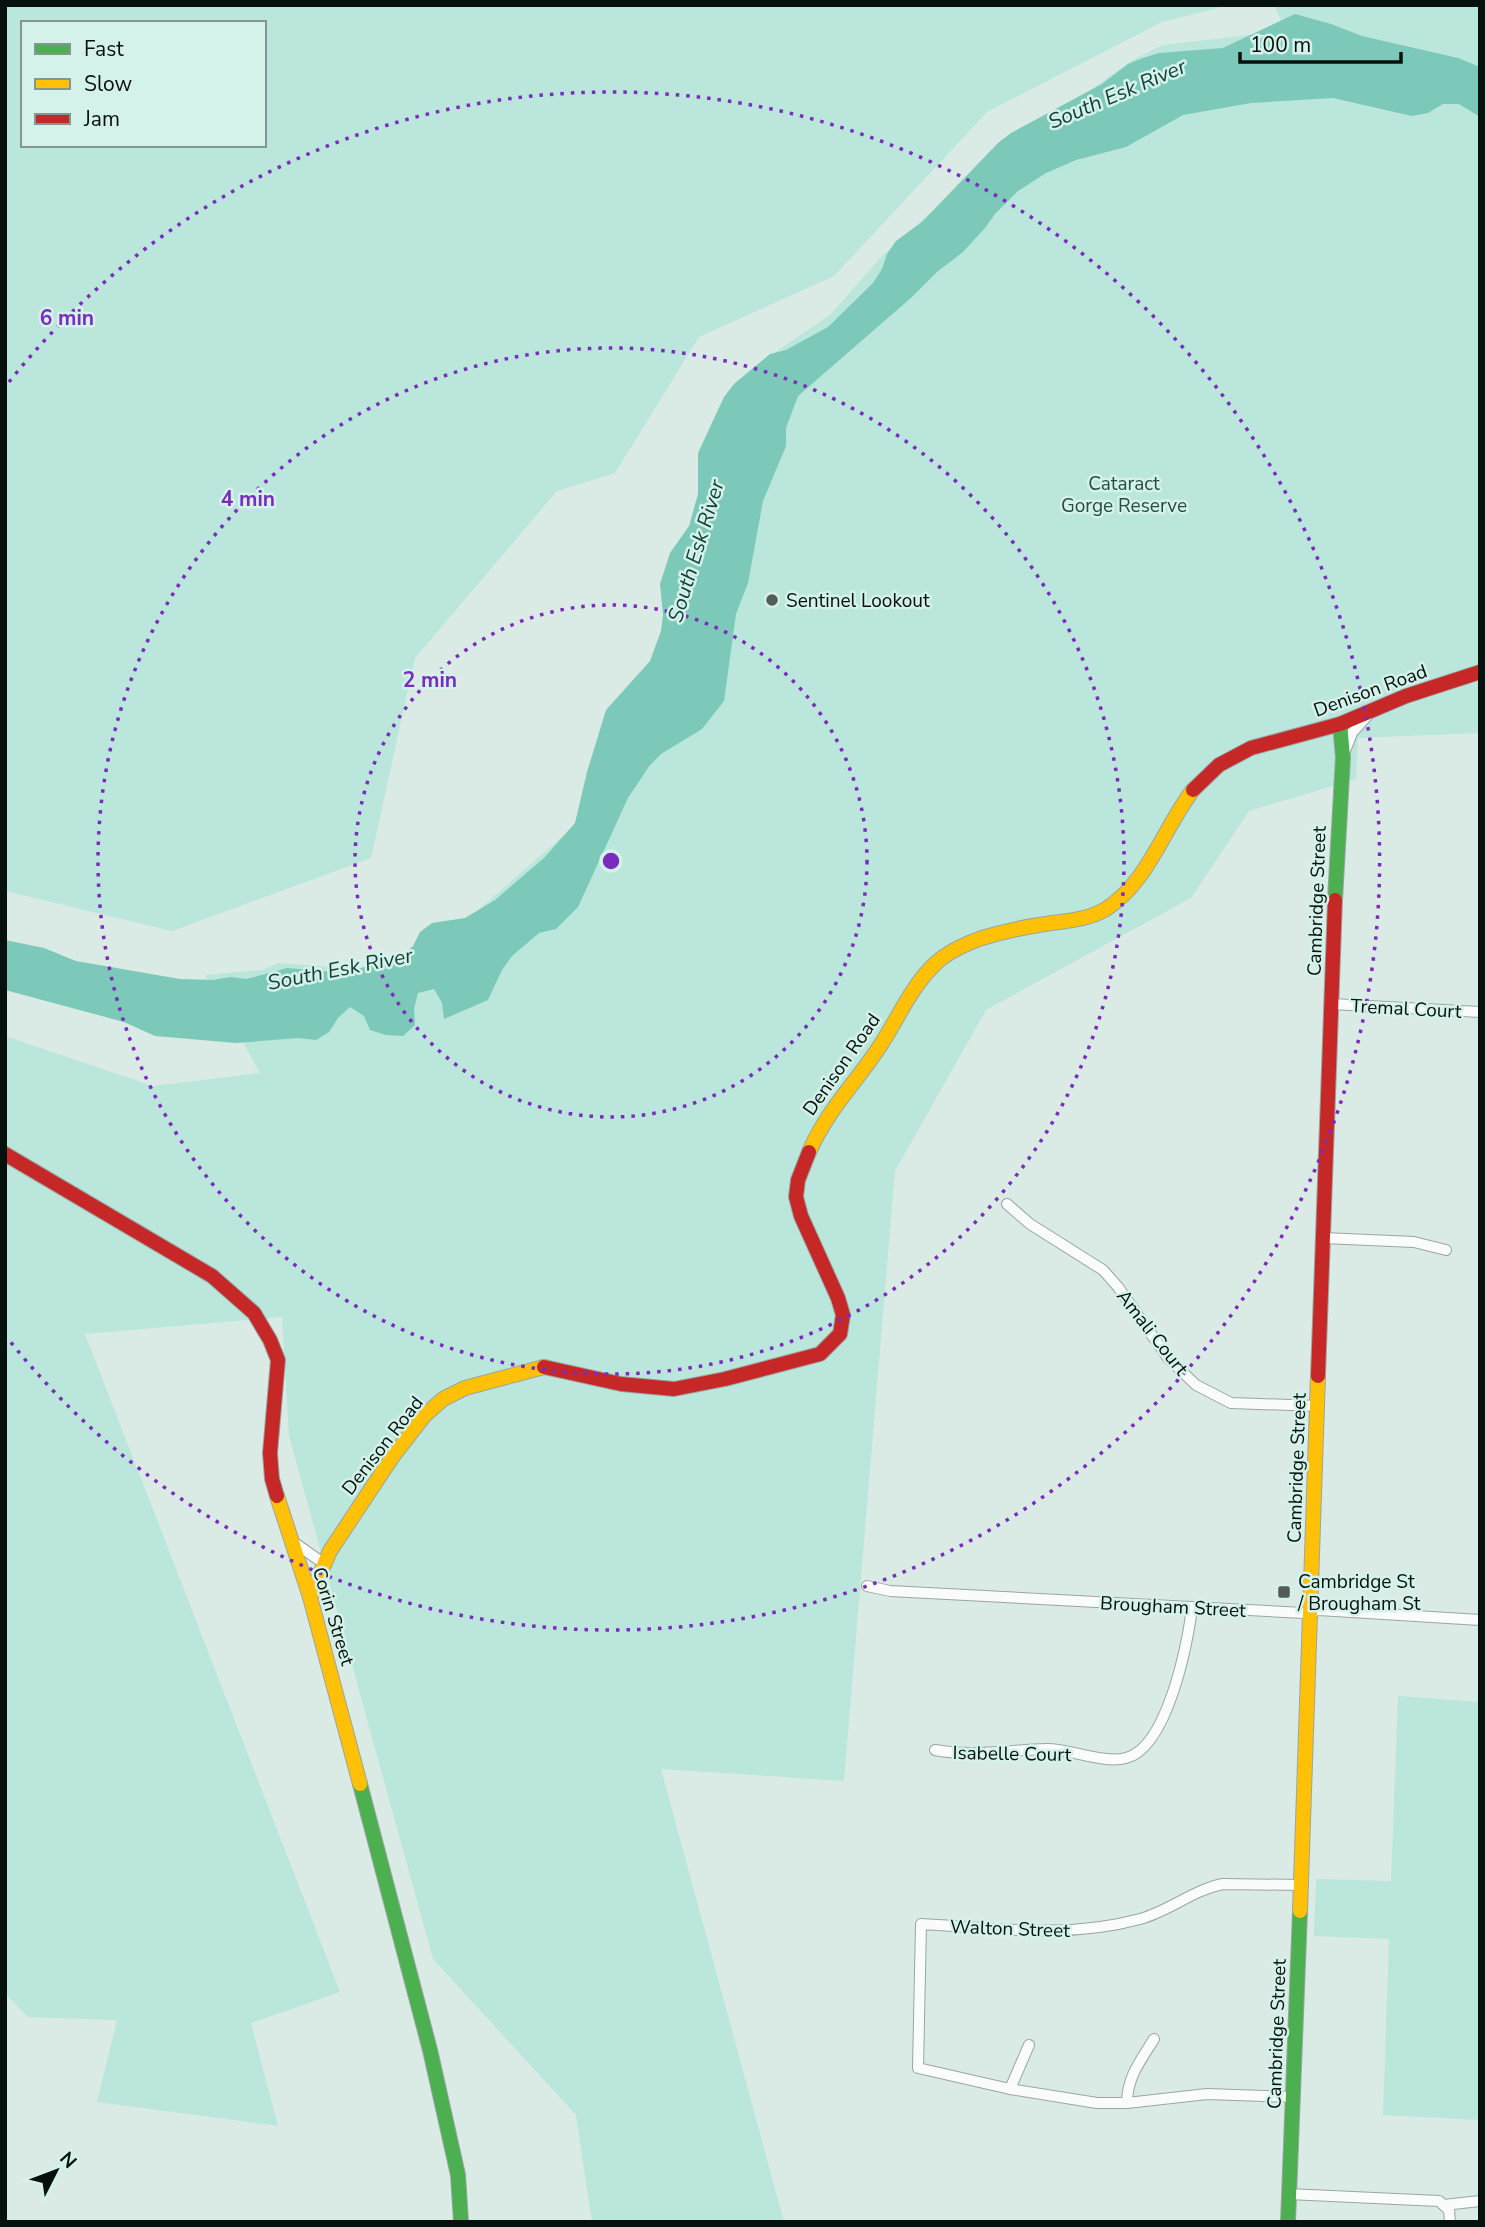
<svg xmlns="http://www.w3.org/2000/svg" width="1485" height="2227" viewBox="0 0 1485 2227" font-family="'Nunito Sans',sans-serif">
  <style>
    .green { fill: #bae6db; fill-rule: evenodd }
    .water { fill: #7cc9b9 }
    .lines { fill: none; stroke-linecap: round; stroke-linejoin: round }
    .street-casing { stroke: #99a6a2; stroke-width: 12 }
    .fast-casing { stroke: #99a6a2; stroke-width: 16 }
    .slow-casing { stroke: #99a6a2; stroke-width: 16 }
    .jam-casing { stroke: #99a6a2; stroke-width: 16 }
    .street { stroke: #f9fcfb; stroke-width: 10 }
    .fast { stroke: #4caf50; stroke-width: 14 }
    .slow { stroke: #ffc107; stroke-width: 14 }
    .jam { stroke: #c62828; stroke-width: 14 }
    .ring { fill: none; stroke: #7b2cbf; stroke-width: 3.5; stroke-dasharray: 3.5 7 }
    .poi-dot { fill: #505d59; stroke: #d4f1ea; stroke-width: 2.5 }
    .labels { text-anchor: middle; stroke-width: 5; stroke-linejoin: round; paint-order: stroke }
    .park-label { font-size: 19px; fill: #224e45; stroke: #d4f1ea }
    .poi-label { font-size: 19px; fill: #06100d; stroke: #d4f1ea; text-anchor: start }
    .street-label { font-size: 19px; fill: #06100d; stroke: #d4f1ea }
    .water-label { font-size: 21px; font-style: italic; fill: #113f37; stroke: #d4f1ea }
    .centre { fill: #7b2cbf; stroke: #d4f1ea; stroke-width: 3.5 }
    .ring-label { font-size: 21px; text-anchor: middle; font-weight: bold; fill: #7b2cbf; stroke: #d4f1ea; stroke-width: 5; stroke-linejoin: round; paint-order: stroke }
  </style>
  <rect width="100%" height="100%" fill="#daebe6"/>
  <!-- green -->
  <g class="green">
    <path d="M5 5H1230L1162 22 987 112 834 276 699 337 615 473 557 491 415 658 371 858 172 931 5 891ZM23 23H264V145H23Z"/>
    <polygon points="1274,5 1480,5 1480,733 1358,738 1356,779 1249,811 1191,898 986,1010 895,1171 844,1781 661,1769 784,2222 592,2222 576,2115 433,1959 289,1436 282,1317 85,1334 340,1992 251,2023 278,2126 97,2102 117,2020 28,2017 5,1993 5,1036 153,1086 260,1073 205,975 263,970 278,963 358,969 413,951 468,919 649,761 768,357 830,315 882,256 939,205 1045,117 1089,91 1134,59 1163,45 1250,35 1284,27"/>
    <polygon points="1398,1696 1480,1702 1480,2120 1383,2115 1389,1939 1314,1936 1316,1879 1391,1881"/>
  </g>
  <!-- water -->
  <polygon class="water" points="1295,14 1331,24 1362,36 1458,58 1480,67 1480,117 1459,104 1443,104 1428,113 1412,116 1333,98 1251,103 1183,115 1126,147 1076,160 1046,173 1018,191 995,214 985,228 963,252 937,272 912,297 798,396 786,428 786,446 763,501 748,583 736,614 724,701 702,729 661,754 650,765 628,798 578,907 556,929 539,933 512,956 502,970 488,1000 444,1019 442,1003 434,989 418,993 414,1009 415,1025 403,1036 386,1035 370,1030 364,1016 350,1007 338,1018 329,1032 316,1040 298,1038 236,1043 155,1036 124,1022 5,990 5,940 44,948 76,961 180,979 213,980 230,977 247,979 287,968 336,972 353,970 401,957 413,946 420,932 432,923 465,918 495,900 544,858 575,823 587,772 606,710 650,661 661,631 663,615 660,584 670,553 689,526 698,494 698,453 724,397 734,384 770,354 786,350 828,327 873,283 882,269 887,254 896,241 922,222 998,143 1011,133 1102,84 1128,64 1143,58 1159,53 1223,48"/>
  <g class="lines">
    <!-- street casing -->
    <g class="street-casing">
      <g id="street">
        <polyline points="1345,751 1352,733 1368,715"/>
        <polyline points="1332,1004 1480,1012"/>
        <polyline points="1007,1204 1030,1224 1103,1270 1118,1287 1168,1358 1196,1385 1231,1403 1318,1406"/>
        <polyline points="1323,1238 1414,1242 1446,1250"/>
        <polyline points="292,1541 323,1563"/>
        <polyline points="867,1586 890,1591 1304,1613 1319,1610 1480,1620"/>
        <path d="M935 1750C973 1757 1009 1750 1047 1749 1071 1749 1104 1764 1126 1758 1167 1748 1188 1644 1192 1607"/>
        <polyline points="1010,2089 1029,2045"/>
        <path d="M1293 2097 1207 2094 1127 2103H1097L1010 2089 918 2068 921 1924C995 1928 1067 1939 1140 1919 1169 1911 1193 1890 1223 1884L1300 1885"/>
        <path d="M1127 2103C1127 2077 1141 2060 1154 2039"/>
        <polyline points="1288,2194 1439,2201 1449,2210 1450,2222"/>
        <polyline points="1444,2205 1480,2201"/>
      </g>
    </g>
    <!-- fast casing -->
    <g class="fast-casing">
      <g id="fast">
        <polyline points="1335,900 1343,757 1340,724"/>
        <polyline points="360,1784 430,2050 458,2175 461,2222"/>
        <polyline points="1288,2222 1300,1911"/>
      </g>
    </g>
    <!-- slow casing -->
    <g class="slow-casing">
      <g id="slow">
        <path d="M809 1152C828 1109 855 1084 880 1046 898 1019 911 986 936 963 949 951 965 944 982 938 1001 932 1020 928 1039 925 1061 921 1086 921 1106 909 1149 881 1163 829 1193 790"/>
        <polyline points="277,1496 310,1597 360,1784"/>
        <polyline points="310,1597 330,1551 393,1456 424,1416 443,1399 465,1388 544,1367"/>
        <polyline points="1300,1911 1318,1376"/>
      </g>
    </g>
    <!-- jam casing -->
    <g class="jam-casing">
      <g id="jam">
        <polyline points="1193,790 1219,765 1251,748 1340,724 1406,696 1480,672"/>
        <polyline points="5,1154 212,1276 254,1313 270,1340 278,1360 270,1453 272,1479 277,1496"/>
        <polyline points="544,1367 621,1384 674,1389 725,1379 820,1354 840,1334 843,1315 838,1298 801,1216 796,1197 798,1180 809,1152"/>
        <polyline points="1318,1376 1335,900"/>
      </g>
    </g>
    <!-- street -->
    <use href="#street" class="street"/>
    <!-- fast -->
    <use href="#fast" class="fast"/>
    <!-- slow -->
    <use href="#slow" class="slow"/>
    <!-- jam -->
    <use href="#jam" class="jam"/>
  </g>
  <!-- distance rings -->
  <g class="ring">
    <circle cx="611" cy="861" r="256"/>
    <circle cx="611" cy="861" r="513"/>
    <path d="M9 382A769 769 0 1 1 9 1340"/>
  </g>
  <!-- markers -->
  <g class="poi-dot">
    <circle cx="772" cy="600" r="7"/>
    <rect x="1277" y="1585" width="14" height="14" rx="3.5"/>
  </g>
  <g class="labels">
    <!-- park labels -->
    <g class="park-label">
      <text x="1124" y="490">Cataract<tspan x="1124" dy="22">Gorge Reserve</tspan></text>
    </g>
    <!-- poi labels -->
    <g class="poi-label">
      <text x="786" y="607">Sentinel Lookout</text>
      <text x="1298" y="1588">Cambridge St<tspan x="1298" dy="22">/ Brougham St</tspan></text>
    </g>
    <!-- street labels -->
    <g class="street-label">
      <text transform="translate(1370 690) rotate(-20)" y="7">Denison Road</text>
      <text transform="translate(1316 901) rotate(-88)" y="7">Cambridge Street</text>
      <text transform="translate(1406 1008) rotate(3)" y="7">Tremal Court</text>
      <text transform="translate(841 1064) rotate(-55)" y="7">Denison Road</text>
      <text transform="translate(1153 1332) rotate(52)" y="7">Amali Court</text>
      <text transform="translate(382 1445) rotate(-52)" y="7">Denison Road</text>
      <text transform="translate(1296 1468) rotate(-88)" y="7">Cambridge Street</text>
      <text transform="translate(1173 1606) rotate(3)" y="7">Brougham Street</text>
      <text transform="translate(334 1616) rotate(73)" y="7">Corin Street</text>
      <text transform="translate(1012 1753) rotate(1)" y="7">Isabelle Court</text>
      <text transform="translate(1010 1928) rotate(2)" y="7">Walton Street</text>
      <text transform="translate(1276 2034) rotate(-88)" y="7">Cambridge Street</text>
    </g>
    <!-- water labels -->
    <g class="water-label">
      <text transform="translate(1117 94) rotate(-23)" y="7">South Esk River</text>
      <text transform="translate(696 551) rotate(-73)" y="7">South Esk River</text>
      <text transform="translate(340 969) rotate(-11)" y="7">South Esk River</text>
    </g>
  </g>
  <circle cx="611" cy="861" r="10" class="centre"/>
  <g class="ring-label">
    <text x="67" y="325">6 min</text>
    <text x="248" y="506">4 min</text>
    <text x="430" y="687">2 min</text>
  </g>
  <!-- border -->
  <rect width="1485" height="2227" fill="none" stroke="#06100d" stroke-width="14"/>
  <!-- legend -->
  <rect x="21" y="21" width="245" height="126" fill="#d4f1ea" stroke="#829792" stroke-width="2"/>
  <rect x="35" y="44" width="35" height="10" fill="#4caf50" stroke="#829792" stroke-width="2"/>
  <text x="84" y="56" font-size="21" fill="#06100d">Fast</text>
  <rect x="35" y="79" width="35" height="10" fill="#ffc107" stroke="#829792" stroke-width="2"/>
  <text x="84" y="91" font-size="21" fill="#06100d">Slow</text>
  <rect x="35" y="114" width="35" height="10" fill="#c62828" stroke="#829792" stroke-width="2"/>
  <text x="84" y="126" font-size="21" fill="#06100d">Jam</text>
  <!-- north arrow -->
  <g transform="translate(56 2171) rotate(48)" stroke="#d4f1ea" stroke-width="5" paint-order="stroke">
  <path d="M0-5L12 26L0 18L-12 26Z" fill="#06100d"/>
  <text y="-10" font-size="19" font-weight="bold" text-anchor="middle" fill="#06100d">N</text>
  </g>
  <!-- scale -->
  <path d="M1240 52v10h161v-10" fill="none" stroke="#06100d" stroke-width="3.5"/>
  <text x="1250" y="52" font-size="21" fill="#06100d" stroke="#d4f1ea" stroke-width="5" paint-order="stroke">100 m</text>
</svg>
